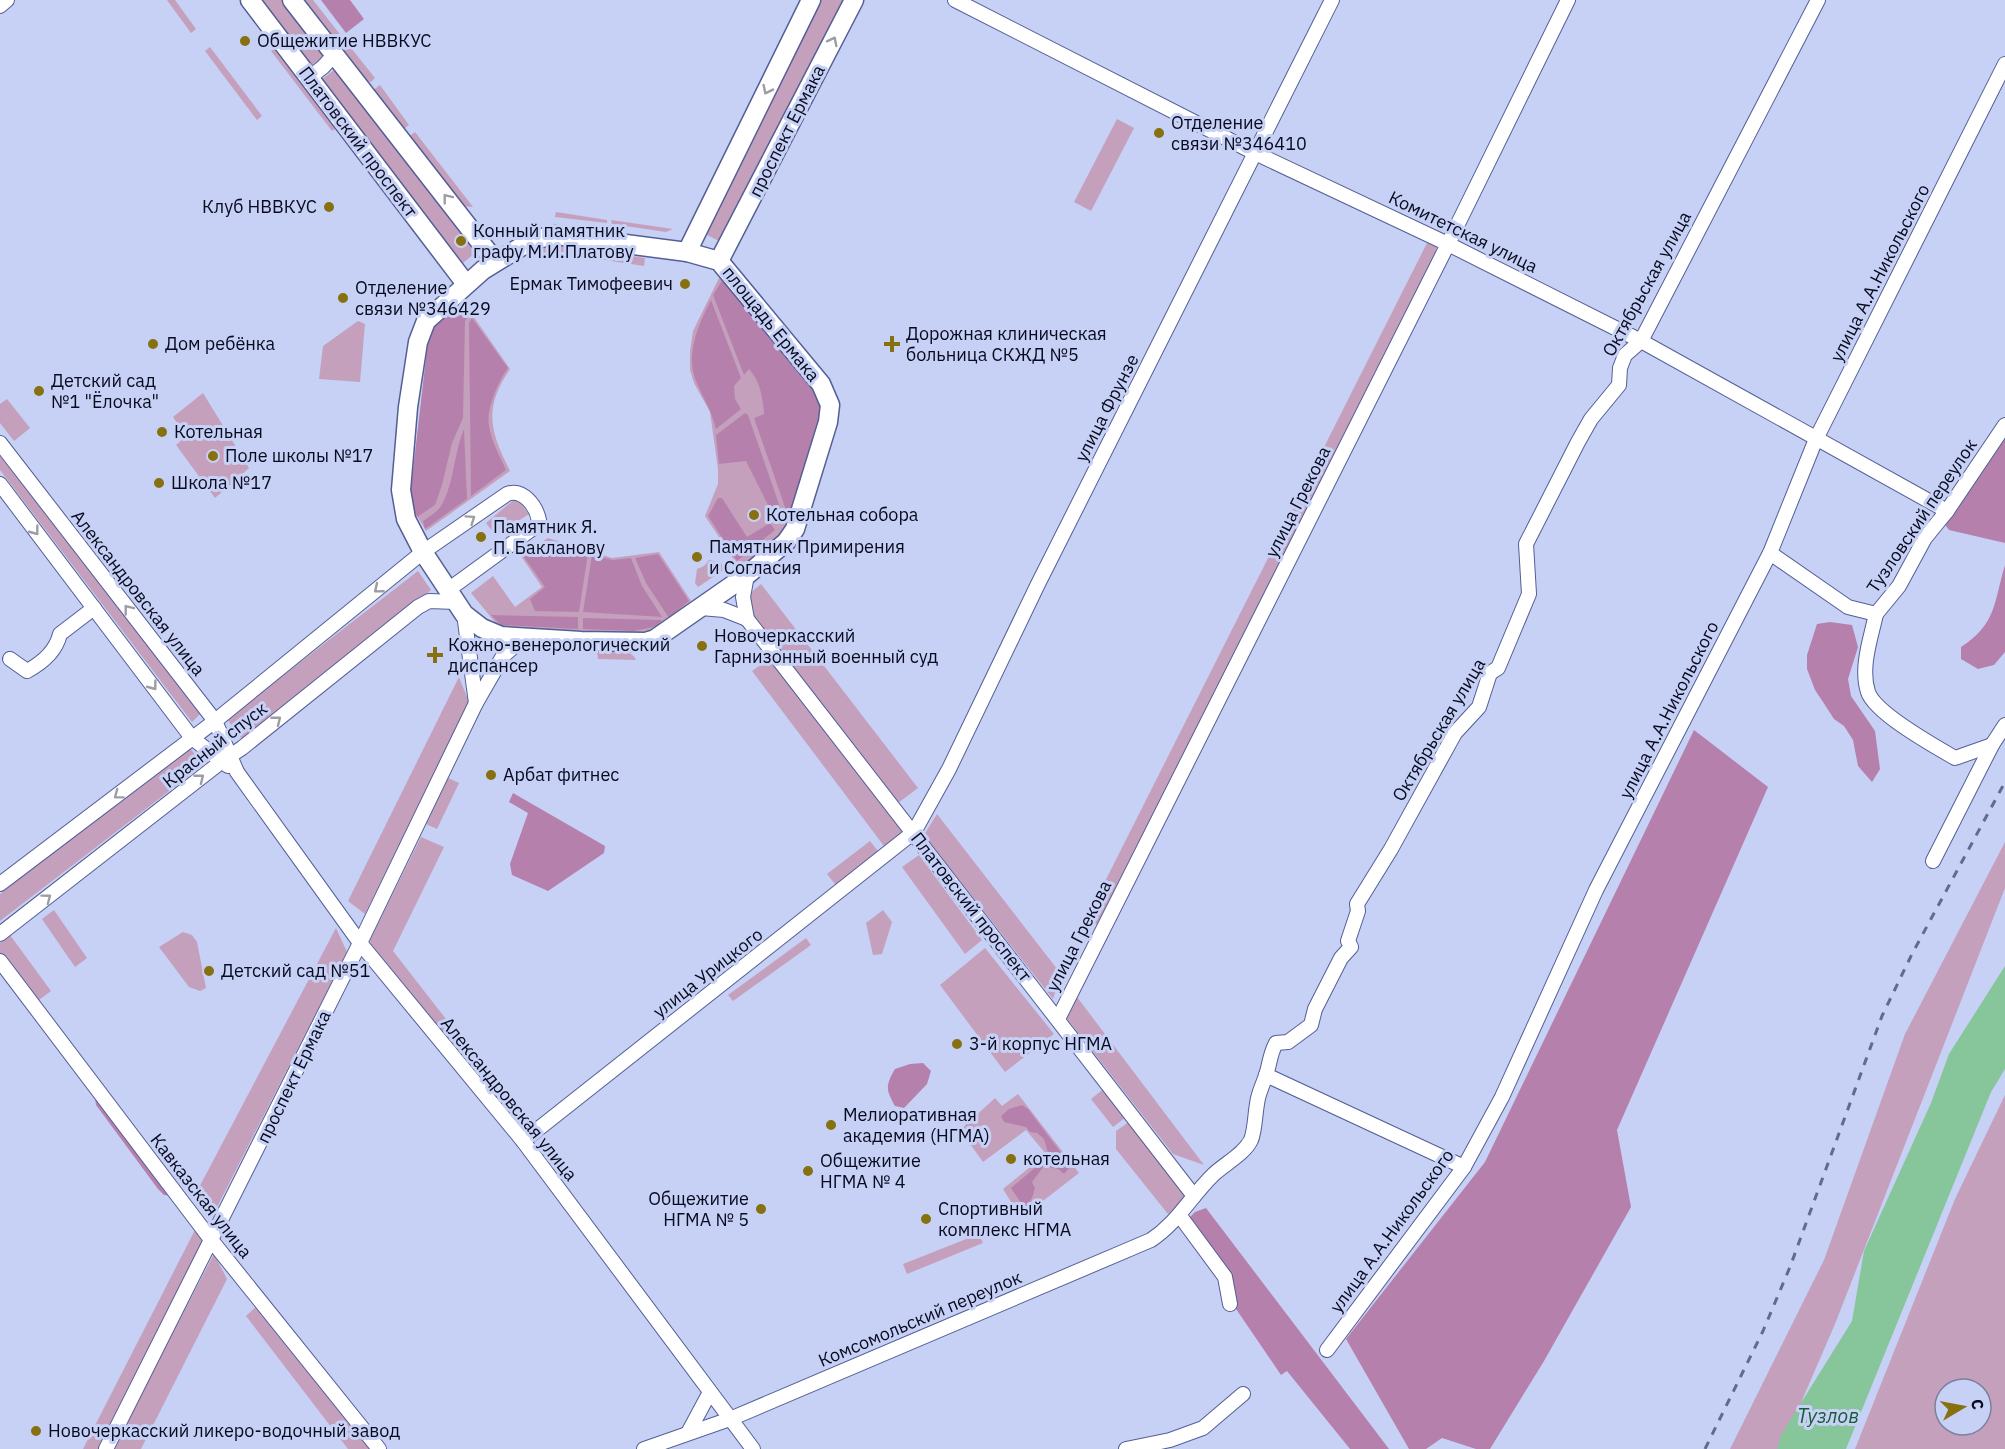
<svg xmlns="http://www.w3.org/2000/svg" width="2005" height="1449" viewBox="0 0 2005 1449" font-family="'IBM Plex Sans',sans-serif">
  <style>
    .green { fill: #c5a0bd; fill-rule: evenodd }
    .forest { fill: #b680ac }
    .water { fill: #87c59a }
    .lines { fill: none; stroke-linecap: round; stroke-linejoin: round }
    .minor-casing { stroke: #535f95; stroke-width: 16 }
    .major-casing { stroke: #535f95; stroke-width: 21 }
    .minor { stroke: #fff; stroke-width: 14 }
    .major { stroke: #fff; stroke-width: 18 }
    .rail { stroke: #646a87; stroke-width: 3; stroke-dasharray: 8 8; stroke-linecap: butt }
    .oneway { stroke: #9c9da5 }
    .poi-dot { fill: #877010; stroke: #c7d0f5; stroke-width: 2 }
    .labels { text-anchor: middle; stroke-width: 6; stroke-linejoin: round; paint-order: stroke }
    .poi-label { font-size: 18px; fill: #070b1f; stroke: #c7d0f5; text-anchor: start }
    .street-label { font-size: 18px; fill: #070b1f; stroke: #c7d0f5 }
    .water-label { font-size: 20px; font-style: italic; fill: #165c34; stroke: #c7d0f5 }
  </style>
  <rect width="100%" height="100%" fill="#c7d0f5"/>
  <!-- green -->
  <g class="green">
    <polygon points="167,0 175,0 196,29 191,33"/>
    <polygon points="261,0 285,0 327,54 311,66"/>
    <polygon points="303,0 313,0 342,37 335,42"/>
    <polygon points="816,0 843,0 721,242 703,233"/>
    <polygon points="347,43 375,78 371,82 366,81 340,48"/>
    <polygon points="281,44 343,123 332,131 271,51"/>
    <polygon points="210,47 262,116 257,120 205,51"/>
    <polygon points="338,67 480,249 463,263 321,80"/>
    <polygon points="380,85 409,125 401,131 372,91"/>
    <polygon points="1117,119 1134,128 1091,211 1074,202"/>
    <polygon points="415,132 473,207 460,206 409,139 411,135"/>
    <polygon points="556,212 607,220 607,223 555,217"/>
    <polygon points="611,220 673,229 666,232 612,224"/>
    <polygon points="1428,241 1436,246 1437,255 1100,926 1086,919"/>
    <path d="M549 244 593 250 592 256C571 253 550 247 532 259L531 255 534 249Z"/>
    <polygon points="599,251 645,258 644,266 598,259"/>
    <polygon points="721,274 787,350 791,517 782,533 740,569 705,516 718,484 718,469 710,412 694,383 690,370 690,351 693,331"/>
    <path d="M462 300 510 369C483 409 490 431 510 471L426 531 413 509 410 497 429 333Z"/>
    <polygon points="358,321 365,324 360,382 319,379 323,346"/>
    <polygon points="203,393 249,468 215,498 176,445 186,436 173,417"/>
    <polygon points="7,399 30,428 14,441 0,423 0,404"/>
    <polygon points="0,455 200,714 192,722 0,470"/>
    <polygon points="516,498 529,514 496,536 486,523"/>
    <polygon points="548,538 612,558 659,552 691,601 659,628 635,633 499,627 471,593 493,576 515,607 542,587 521,556"/>
    <polygon points="709,560 721,563 725,569 698,587 695,583 697,569 704,566"/>
    <polygon points="418,571 431,590 242,739 227,719"/>
    <polygon points="761,584 918,788 898,803 752,614 749,594"/>
    <path d="M597 652C610 652 631 647 636 660L598 659Z"/>
    <polygon points="771,658 908,832 887,850 752,671"/>
    <polygon points="459,677 469,702 365,914 348,901"/>
    <polygon points="190,748 203,765 0,921 0,894"/>
    <polygon points="448,778 459,783 437,829 426,824"/>
    <polygon points="937,814 1061,974 1053,999 924,835"/>
    <polygon points="421,837 444,847 393,951 498,1086 489,1093 387,964 371,947 370,940"/>
    <polygon points="870,841 881,855 839,889 827,874"/>
    <polygon points="2005,842 2005,888 1835,1324 1781,1449 1730,1449 1824,1260 1905,1034"/>
    <polygon points="919,855 982,940 965,954 902,867"/>
    <polygon points="54,910 87,958 75,967 42,919"/>
    <polygon points="883,910 892,922 882,954 873,955 866,923"/>
    <path d="M336 928 347 952 215 1211 211 1214C201 1211 197 1207 194 1197Z"/>
    <polygon points="183,932 192,935 197,942 206,988 200,991 189,987 159,947"/>
    <polygon points="10,935 51,991 35,1003 0,955 0,943"/>
    <polygon points="806,938 811,945 733,1001 728,995"/>
    <polygon points="985,948 1054,1034 1005,1072 940,985"/>
    <polygon points="1077,997 1204,1165 1173,1154 1065,1016"/>
    <polygon points="1107,1086 1130,1114 1113,1127 1091,1099"/>
    <polygon points="1018,1094 1079,1173 1021,1218 1003,1189 1046,1154 1026,1130 983,1162 960,1130 995,1098 1002,1106"/>
    <path d="M2005 1095V1449H1855L1955 1199ZM1945 1389H1981V1425H1945Z"/>
    <polygon points="1133,1119 1191,1194 1168,1214 1116,1149 1116,1131"/>
    <polygon points="197,1226 204,1238 98,1449 83,1449"/>
    <polygon points="979,1234 983,1243 907,1274 903,1264"/>
    <polygon points="214,1254 227,1279 141,1449 115,1449 156,1365"/>
    <polygon points="259,1304 374,1449 348,1449 246,1316"/>
  </g>
  <!-- forest -->
  <g class="forest">
    <polygon points="321,0 350,0 364,19 346,33"/>
    <path d="M723 279 809 380 821 401V413L791 512 786 510 754 418 764 414C763 398 760 381 749 369L744 375 713 295Z"/>
    <path d="M711 300 741 378 734 386 735 399 741 409 716 429C711 409 703 398 696 381 685 353 699 324 711 300Z"/>
    <polygon points="460,301 470,314 465,321 463,418 452,443 442,485 435,505 417,517 413,509 410,497 429,333 430,326"/>
    <path d="M472 318 508 368C498 382 486 409 489 426 491 441 500 456 506 470L471 496 469 323Z"/>
    <polygon points="745,413 748,415 781,510 774,517 746,461 719,464 716,435"/>
    <path d="M464 429 467 499 425 529 423 521C429 517 437 512 441 506 454 485 454 452 464 429Z"/>
    <polygon points="2005,437 2005,543 1949,530 1943,522"/>
    <polygon points="718,498 722,498 747,537 770,523 775,530 737,561 708,516"/>
    <polygon points="549,541 588,553 579,612 535,611 530,599 545,587 524,557"/>
    <polygon points="658,554 689,601 669,618 646,583 635,558"/>
    <polygon points="592,555 613,560 631,558 642,586 662,617 583,612"/>
    <path d="M2005 565V652L1994 665 1978 669 1961 659V647C1997 624 1994 601 2005 565Z"/>
    <polygon points="491,615 578,617 578,629 501,625"/>
    <polygon points="583,618 662,620 658,626 634,631 583,629"/>
    <polygon points="1830,622 1852,625 1858,647 1848,679 1851,696 1875,731 1880,769 1872,782 1858,766 1853,740 1844,726 1834,719 1823,702 1815,690 1807,669 1807,655 1817,624"/>
    <polygon points="1694,730 1768,787 1617,1130 1631,1207 1544,1361 1490,1449 1476,1449 1442,1438 1426,1449 1409,1449 1346,1339 1485,1162"/>
    <polygon points="513,793 605,846 604,853 548,891 512,875 510,864 528,813 509,802"/>
    <path d="M923 1063 931 1071 927 1084 904 1108 895 1106C886 1090 885 1086 895 1069L910 1064Z"/>
    <polygon points="100,1097 174,1196 164,1195 158,1189 96,1105 95,1098"/>
    <polygon points="1022,1105 1028,1109 1071,1166 1064,1174 1058,1169 1044,1166 1032,1182 1035,1188 1032,1198 1025,1209 1011,1188 1049,1156 1044,1139 1037,1133 1030,1132 1026,1127 1004,1122 1001,1116 1009,1109"/>
    <polygon points="1206,1208 1389,1449 1350,1449 1287,1371 1281,1375 1234,1306 1187,1220 1195,1212"/>
  </g>
  <!-- water -->
  <polygon class="water" points="2005,966 2005,1069 1991,1092 1846,1449 1777,1449 1781,1435 1852,1321 1864,1251 1931,1103 1949,1054"/>
  <g class="lines">
    <!-- minor casing -->
    <g class="minor-casing">
      <g id="minor">
        <polyline points="955,0 1255,153 1448,244 1641,341 1947,511"/>
        <polyline points="0,6 7,0"/>
        <polyline points="309,78 323,67 334,55"/>
        <polyline points="0,443 215,721 237,772 360,943 523,1141 753,1449"/>
        <polyline points="0,484 192,738 228,766"/>
        <polyline points="1770,553 1848,607 1876,614 1899,586 1925,538 1947,511 2005,425"/>
        <polyline points="747,575 743,597 747,619 1194,1196"/>
        <polyline points="701,608 724,610 747,619"/>
        <polyline points="464,614 476,703"/>
        <path d="M1876 614C1871 638 1860 667 1868 692 1875 713 1934 746 1955 758L1992 745"/>
        <path d="M10 659 27 671C42 663 56 651 60 634L94 608"/>
        <polyline points="1933,861 1992,745 2005,725"/>
        <path d="M0 884 215 721 423 552 507 494C523 488 536 506 539 520L536 526 448 590"/>
        <polyline points="0,934 221,762 242,748 418,607 429,601 456,602"/>
        <polyline points="0,961 212,1241 379,1449"/>
        <polyline points="1058,1019 1448,244 1568,0"/>
        <polyline points="1266,1075 1464,1167"/>
        <polyline points="523,1141 914,832 949,769 1038,584 1332,0"/>
        <polyline points="1180,1216 1225,1277 1230,1304"/>
        <polyline points="1327,1350 1464,1167 1502,1097 1596,890 1770,553 1816,439 2005,64"/>
        <polyline points="688,1433 710,1392"/>
        <polyline points="106,1449 360,943 476,703 503,656 518,643 530,638"/>
        <path d="M644 1449 730 1419 1151 1240C1178 1222 1191 1196 1214 1174 1226 1163 1244 1154 1251 1140 1255 1130 1255 1115 1257 1104 1258 1094 1262 1087 1265 1078 1270 1065 1269 1056 1276 1043L1288 1042 1311 1025 1315 1009 1341 958 1351 947 1348 941 1358 911 1357 904 1391 849 1455 733 1479 707 1490 673 1498 668 1529 594 1526 544 1578 442 1591 419 1619 385 1620 368 1625 355 1641 341 1818 0"/>
        <polyline points="1126,1449 1170,1440 1203,1428 1243,1394"/>
      </g>
    </g>
    <!-- major casing -->
    <g class="major-casing">
      <g id="major">
        <polyline points="250,0 466,284"/>
        <polyline points="292,0 495,261"/>
        <polygon points="556,235 687,252 719,261 821,384 830,405 828,422 795,529 786,542 747,575 655,639 645,642 581,641 501,636 482,628 464,614 423,552 406,519 401,490 408,407 418,342 426,321 483,270 532,240"/>
        <polyline points="687,252 811,0"/>
        <polyline points="719,261 854,0"/>
      </g>
    </g>
    <!-- minor -->
    <use href="#minor" class="minor"/>
    <!-- major -->
    <use href="#major" class="major"/>
    <!-- rail -->
    <polyline class="rail" points="1705,1449 1763,1331 1790,1267 1882,1016 1912,954 2005,782"/>
  </g>
  <!-- one-way arrows -->
  <defs><path id="oneway-chevron" d="M-2-3.5L2.5 0L-2 3.5" fill="none" stroke-width="1.6" stroke-linecap="round" stroke-linejoin="round" transform="scale(1.5)"/></defs>
  <g class="oneway">
    <use href="#oneway-chevron" transform="translate(833 41) rotate(-63)"/>
    <use href="#oneway-chevron" transform="translate(767 90) rotate(116)"/>
    <use href="#oneway-chevron" transform="translate(447 198) rotate(-128)"/>
    <use href="#oneway-chevron" transform="translate(471 519) rotate(-35)"/>
    <use href="#oneway-chevron" transform="translate(35 531) rotate(53)"/>
    <use href="#oneway-chevron" transform="translate(378 589) rotate(141)"/>
    <use href="#oneway-chevron" transform="translate(128 609) rotate(-128)"/>
    <use href="#oneway-chevron" transform="translate(153 686) rotate(53)"/>
    <use href="#oneway-chevron" transform="translate(277 720) rotate(-39)"/>
    <use href="#oneway-chevron" transform="translate(200 778) rotate(-38)"/>
    <use href="#oneway-chevron" transform="translate(118 795) rotate(143)"/>
    <use href="#oneway-chevron" transform="translate(47 898) rotate(-37)"/>
  </g>
  <!-- markers -->
  <g class="poi-dot">
    <circle cx="245" cy="41" r="6"/>
    <circle cx="1159" cy="133" r="6"/>
    <circle cx="329" cy="207" r="6"/>
    <circle cx="461" cy="241" r="6"/>
    <circle cx="685" cy="284" r="6"/>
    <circle cx="343" cy="298" r="6"/>
    <circle cx="153" cy="344" r="6"/>
    <path d="M889 335h6v6h6v6h-6v6h-6v-6h-6v-6h6z"/>
    <circle cx="39" cy="391" r="6"/>
    <circle cx="162" cy="432" r="6"/>
    <circle cx="213" cy="456" r="6"/>
    <circle cx="159" cy="483" r="6"/>
    <circle cx="754" cy="515" r="6"/>
    <circle cx="481" cy="537" r="6"/>
    <circle cx="697" cy="557" r="6"/>
    <circle cx="702" cy="646" r="6"/>
    <path d="M432 646h6v6h6v6h-6v6h-6v-6h-6v-6h6z"/>
    <circle cx="491" cy="775" r="6"/>
    <circle cx="209" cy="971" r="6"/>
    <circle cx="957" cy="1044" r="6"/>
    <circle cx="831" cy="1125" r="6"/>
    <circle cx="1011" cy="1159" r="6"/>
    <circle cx="808" cy="1171" r="6"/>
    <circle cx="761" cy="1209" r="6"/>
    <circle cx="926" cy="1219" r="6"/>
    <circle cx="36" cy="1431" r="6"/>
  </g>
  <g class="labels">
    <!-- poi labels -->
    <g class="poi-label">
      <text x="257" y="47">Общежитие НВВКУС</text>
      <text x="1171" y="129">Отделение<tspan x="1171" dy="21">связи №346410</tspan></text>
      <text x="317" y="213" text-anchor="end">Клуб НВВКУС</text>
      <text x="473" y="237">Конный памятник<tspan x="473" dy="21">графу М.И.Платову</tspan></text>
      <text x="673" y="290" text-anchor="end">Ермак Тимофеевич</text>
      <text x="355" y="294">Отделение<tspan x="355" dy="21">связи №346429</tspan></text>
      <text x="906" y="340">Дорожная клиническая<tspan x="906" dy="21">больница СКЖД №5</tspan></text>
      <text x="165" y="350">Дом ребёнка</text>
      <text x="51" y="387">Детский сад<tspan x="51" dy="21">№1 "Ёлочка"</tspan></text>
      <text x="174" y="438">Котельная</text>
      <text x="225" y="462">Поле школы №17</text>
      <text x="171" y="489">Школа №17</text>
      <text x="766" y="521">Котельная собора</text>
      <text x="493" y="533">Памятник Я.<tspan x="493" dy="21">П. Бакланову</tspan></text>
      <text x="709" y="553">Памятник Примирения<tspan x="709" dy="21">и Cогласия</tspan></text>
      <text x="714" y="642">Новочеркасский<tspan x="714" dy="21">Гарнизонный военный суд</tspan></text>
      <text x="448" y="651">Кожно-венерологический<tspan x="448" dy="21">диспансер</tspan></text>
      <text x="503" y="781">Арбат фитнес</text>
      <text x="221" y="977">Детский сад №51</text>
      <text x="969" y="1050">3-й корпус НГМА</text>
      <text x="843" y="1121">Мелиоративная<tspan x="843" dy="21">академия (НГМА)</tspan></text>
      <text x="1023" y="1165">котельная</text>
      <text x="820" y="1167">Общежитие<tspan x="820" dy="21">НГМА № 4</tspan></text>
      <text x="749" y="1205" text-anchor="end">Общежитие<tspan x="749" dy="21">НГМА № 5</tspan></text>
      <text x="938" y="1215">Спортивный<tspan x="938" dy="21">комплекс НГМА</tspan></text>
      <text x="48" y="1437">Новочеркасский ликеро-водочный завод</text>
    </g>
    <!-- street labels -->
    <g class="street-label">
      <text transform="translate(787 131) rotate(-63)" y="6">проспект Ермака</text>
      <text transform="translate(358 142) rotate(53)" y="6">Платовский проспект</text>
      <text transform="translate(1463 232) rotate(26)" y="6">Комитетская улица</text>
      <text transform="translate(1880 273) rotate(-63)" y="6">улица А.А.Никольского</text>
      <text transform="translate(1647 284) rotate(-61)" y="6">Октябрьская улица</text>
      <text transform="translate(771 324) rotate(51)" y="6">площадь Ермака</text>
      <text transform="translate(1107 408) rotate(-63)" y="6">улица Фрунзе</text>
      <text transform="translate(1298 502) rotate(-63)" y="6">улица Грекова</text>
      <text transform="translate(1922 516) rotate(-56)" y="6">Тузловский переулок</text>
      <text transform="translate(138 593) rotate(52)" y="6">Александровская улица</text>
      <text transform="translate(1669 710) rotate(-63)" y="6">улица А.А.Никольского</text>
      <text transform="translate(1439 730) rotate(-59)" y="6">Октябрьская улица</text>
      <text transform="translate(215 745) rotate(-38)" y="6">Красный спуск</text>
      <text transform="translate(971 907) rotate(52)" y="6">Платовский проспект</text>
      <text transform="translate(1079 936) rotate(-63)" y="6">улица Грекова</text>
      <text transform="translate(708 973) rotate(-38)" y="6">улица Урицкого</text>
      <text transform="translate(294 1077) rotate(-64)" y="6">проспект Ермака</text>
      <text transform="translate(509 1099) rotate(51)" y="6">Александровская улица</text>
      <text transform="translate(201 1196) rotate(52)" y="6">Кавказская улица</text>
      <text transform="translate(1392 1231) rotate(-54)" y="6">улица А.А.Никольского</text>
      <text transform="translate(920 1319) rotate(-23)" y="6">Комсомольский переулок</text>
    </g>
    <!-- water labels -->
    <g class="water-label">
      <text x="1828" y="1423">Тузлов</text>
    </g>
  </g>
  <!-- north arrow -->
  <g transform="translate(1963 1407) rotate(80)"><circle r="28" fill="#c7d0f5" stroke="#7a819f" stroke-width="1.5"/>
  <path d="M0-4.5L10 22L0 15L-10 22Z" fill="#877010"/>
  <text y="-9" font-size="16" font-weight="bold" text-anchor="middle" fill="#070b1f">С</text>
  </g>
</svg>
